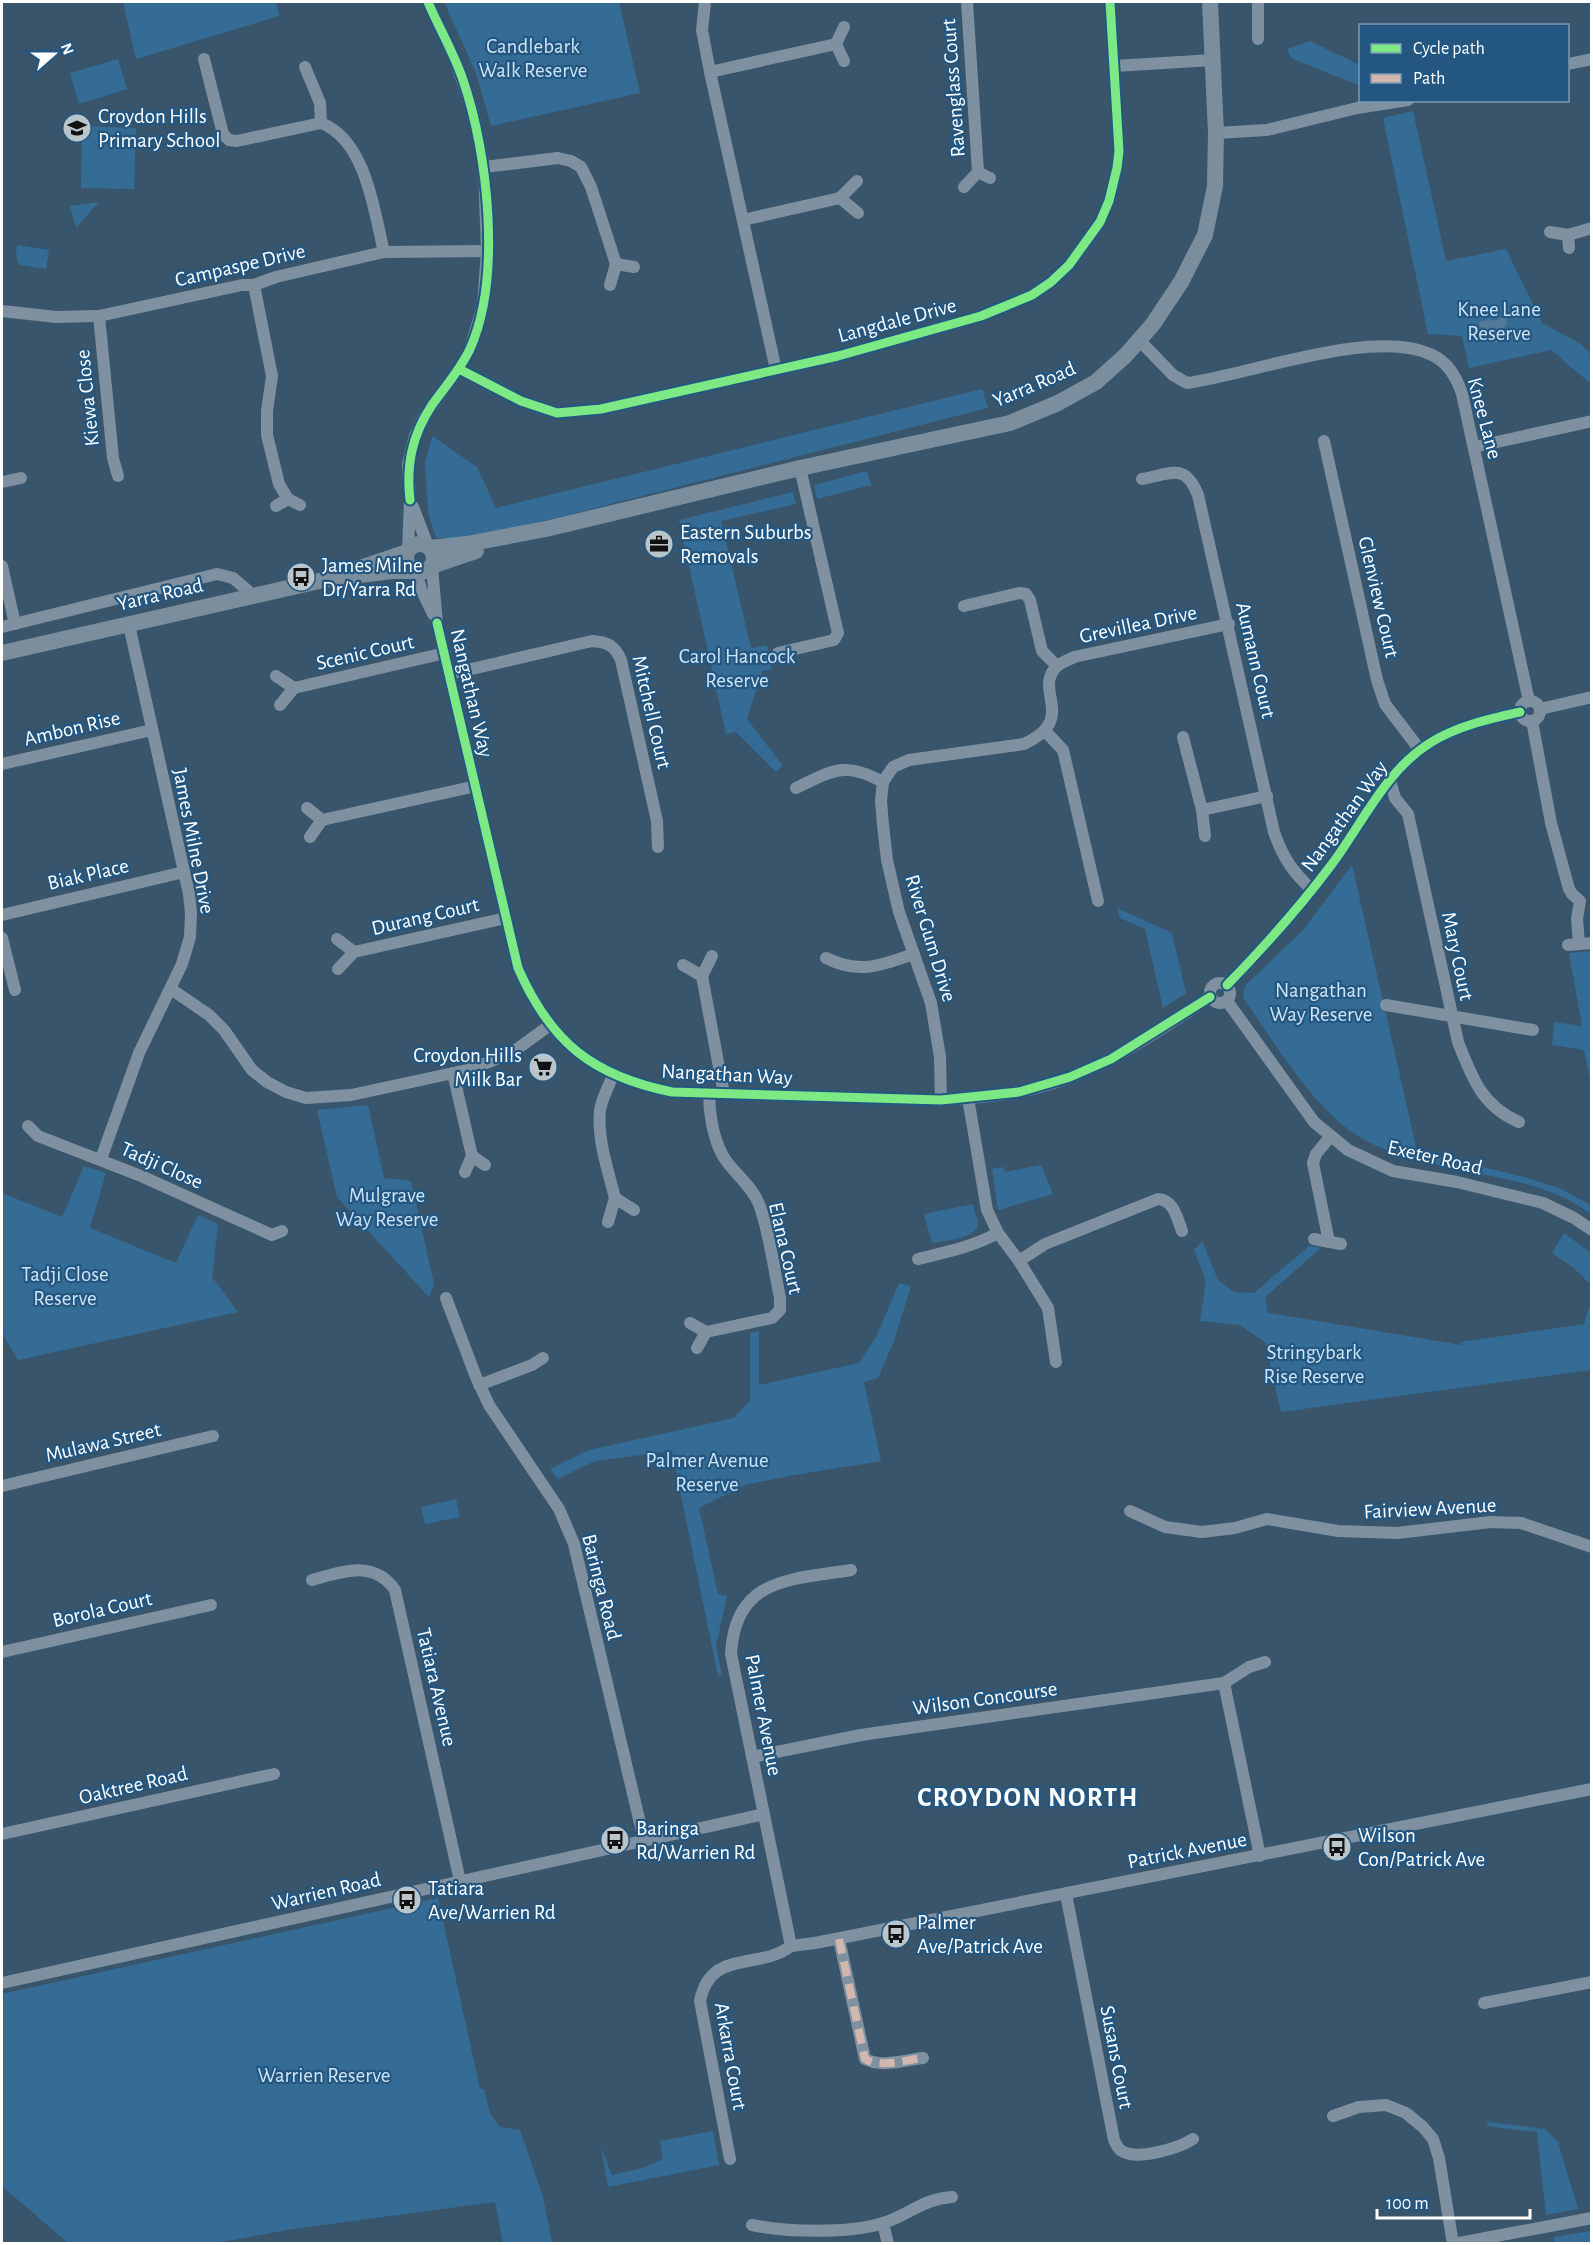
<svg xmlns="http://www.w3.org/2000/svg" width="1593" height="2245" viewBox="0 0 1593 2245" font-family="'Alegreya Sans',sans-serif">
  <style>
    .green { fill: #346c95 }
    .water { fill: #547996 }
    .lines { fill: none; stroke-linecap: round; stroke-linejoin: round }
    .minor { stroke: #7f91a1; stroke-width: 12 }
    .secondary { stroke: #7a8e9d; stroke-width: 16 }
    .quiet { stroke: #d1b7ad; stroke-width: 8; stroke-dasharray: 15 8; stroke-linecap: butt }
    .cycleway-casing { stroke: #235781; stroke-width: 13 }
    .cycleway { stroke: #7ce984; stroke-width: 9 }
    .labels { text-anchor: middle; stroke-width: 4.5; stroke-linejoin: round; paint-order: stroke }
    .park-label { font-size: 21px; fill: #cde4f6; stroke: #235781 }
    .street-label { font-size: 21px; fill: #fff; stroke: #235781 }
    .poi-label { font-size: 21px; fill: #fff; stroke: #235781; text-anchor: start }
    .district-label { font-size: 27px; font-weight: bold; letter-spacing: 1.5px; fill: #fff; stroke: #235781 }
  </style>
  <rect width="100%" height="100%" fill="#39556b"/>
  <!-- green -->
  <g class="green">
    <polygon points="123,2 276,2 279,16 136,59"/>
    <polygon points="444,2 619,2 640,93 491,126 476,73"/>
    <polygon points="1310,41 1360,65 1360,86 1291,58 1287,49"/>
    <polygon points="118,59 127,89 79,104 70,73"/>
    <polygon points="1413,111 1446,261 1506,249 1542,323 1579,343 1591,354 1591,384 1551,350 1469,368 1462,336 1428,334 1383,118"/>
    <polygon points="82,126 136,128 134,189 81,188"/>
    <polygon points="99,202 76,228 70,206"/>
    <polygon points="17,245 49,250 46,269 19,265 16,255"/>
    <polygon points="982,389 988,408 501,532 464,538 436,538 428,512 425,464 432,436 477,467 496,508"/>
    <polygon points="867,471 871,485 817,499 814,485"/>
    <polygon points="793,492 796,504 721,521 751,648 767,645 772,669 762,671 747,719 783,766 776,772 736,732 726,734 679,520"/>
    <path d="M1352 865 1417 1151 1524 1177 1559 1188 1591 1205V1214C1529 1167 1431 1178 1363 1139 1313 1110 1277 1045 1243 998L1245 986 1303 930Z"/>
    <polygon points="1117,908 1172,933 1186,993 1163,1008 1145,929 1120,918"/>
    <polygon points="1591,951 1592,951 1591,1084 1584,1050 1552,1045 1554,1022 1582,1026 1569,953"/>
    <polygon points="368,1105 384,1178 411,1181 434,1284 429,1297 337,1197 317,1110"/>
    <polygon points="1041,1165 1053,1194 998,1210 992,1169 1004,1167 1005,1172"/>
    <polygon points="84,1166 106,1173 90,1228 176,1263 198,1215 218,1224 212,1277 238,1312 18,1360 2,1333 2,1193 62,1217"/>
    <path d="M973 1204C974 1210 977 1217 978 1223 980 1238 943 1241 932 1243L924 1214Z"/>
    <polygon points="1564,1233 1591,1253 1591,1285 1573,1267 1552,1253"/>
    <polygon points="1202,1241 1218,1280 1234,1292 1254,1293 1309,1246 1321,1248 1265,1297 1268,1313 1461,1345 1460,1342 1584,1324 1591,1302 1591,1370 1281,1412 1265,1342 1240,1325 1200,1321 1206,1281 1194,1250"/>
    <polygon points="899,1283 911,1286 894,1341 878,1378 864,1382 881,1461 789,1476 745,1485 699,1508 718,1594 727,1596 716,1646 722,1675 718,1676 672,1451 595,1461 558,1479 550,1469 589,1450 734,1418 750,1400 750,1333 759,1331 759,1385 859,1363 877,1335"/>
    <polygon points="456,1499 460,1517 425,1524 421,1507"/>
    <polygon points="438,1898 480,2089 484,2089 490,2114 500,2127 520,2130 543,2197 552,2243 503,2243 495,2202 293,2229 216,2243 68,2243 2,2186 2,1994"/>
    <polygon points="1489,2122 1545,2129 1558,2142 1578,2209 1546,2215 1537,2132 1486,2126"/>
    <polygon points="713,2131 719,2165 608,2187 601,2147 612,2175 643,2168 663,2159 660,2141"/>
    <polygon points="1591,2231 1591,2243 1555,2243 1554,2237"/>
  </g>
  <!-- water -->
  <path class="water" d="M1504 317H1506C1510 325 1503 328 1498 332L1497 343 1482 340 1481 337 1485 334V329L1479 326 1480 322 1489 319 1494 321Z"/>
  <g class="lines">
    <!-- minor -->
    <g class="minor">
      <polyline points="705,2 702,30 710,72 776,370"/>
      <polyline points="967,2 978,172"/>
      <polyline points="1258,2 1258,39"/>
      <polyline points="844,27 836,44 844,61"/>
      <path d="M204 59 223 134 229 140 237 141 321 123C366 140 374 211 384 252"/>
      <polyline points="1568,64 1592,59"/>
      <polyline points="1114,66 1213,60"/>
      <polyline points="305,67 320,103 321,123"/>
      <polyline points="710,72 836,44"/>
      <polyline points="1216,133 1267,130 1357,108 1408,100"/>
      <polyline points="484,167 558,158 571,161 581,167 591,187 616,264"/>
      <polyline points="857,181 840,198 858,213"/>
      <polyline points="964,187 978,172 990,178"/>
      <polyline points="743,220 840,198"/>
      <polyline points="1550,232 1568,235 1592,228"/>
      <polyline points="1568,235 1569,248"/>
      <polyline points="254,285 272,376 267,411 267,435 279,484 288,499"/>
      <polyline points="610,285 616,264 634,267"/>
      <polyline points="2,311 56,317 99,316 242,285 254,285 276,277 384,252 487,251"/>
      <polyline points="99,316 113,458 118,476"/>
      <path d="M1140 341 1173 375 1187 383C1252 374 1375 327 1432 355 1449 363 1457 378 1462 394L1529 701"/>
      <polyline points="459,369 521,401 557,413 601,409 838,356 981,316 1032,295 1051,282 1069,265 1100,222 1109,201 1117,168 1119,151 1110,2"/>
      <polyline points="1324,441 1377,680 1385,704 1420,750"/>
      <polyline points="1474,447 1592,421"/>
      <path d="M1142 479C1171 474 1185 462 1198 495L1274 832C1283 858 1292 871 1312 890"/>
      <polyline points="2,482 21,478"/>
      <polyline points="276,506 288,499 300,505"/>
      <polyline points="413,507 428,546"/>
      <polyline points="408,551 410,500 408,464 415,436 424,417 459,369 470,349 483,306 487,251 484,167 472,108 455,60 428,2"/>
      <polyline points="2,566 15,624"/>
      <path d="M432 567 437 623 518 968C551 1043 593 1076 672 1092L941 1100C966 1098 993 1097 1018 1092 1089 1079 1152 1036 1210 997"/>
      <polyline points="416,572 421,589 433,614"/>
      <polyline points="964,606 1019,593 1026,594 1030,600 1042,651 1057,666"/>
      <polyline points="2,627 217,574 233,578 254,596"/>
      <polyline points="778,653 834,640 838,633 800,468"/>
      <path d="M450 674 592 641C608 642 615 646 621 660L657 821 658 847"/>
      <polyline points="276,676 294,688 280,705"/>
      <polyline points="294,688 445,653"/>
      <circle cx="1530" cy="711" r="10"/>
      <polyline points="1540,709 1592,697"/>
      <polyline points="1532,721 1551,823 1569,889 1572,894 1580,901 1577,919 1579,944"/>
      <polyline points="1045,731 1063,750 1098,901"/>
      <polyline points="1183,737 1202,810 1205,836"/>
      <polyline points="2,764 152,730"/>
      <path d="M1390 780 1395 798 1408 814 1458 1042C1472 1078 1482 1106 1519 1122"/>
      <path d="M796 788C834 770 844 761 883 782"/>
      <polyline points="307,808 322,820 310,837"/>
      <polyline points="1202,810 1267,796"/>
      <polyline points="322,820 476,786"/>
      <polyline points="2,915 184,872"/>
      <polyline points="2,938 15,990"/>
      <polyline points="337,939 354,952 338,969"/>
      <polyline points="1568,945 1592,943"/>
      <polyline points="354,952 506,918"/>
      <path d="M826 958C861 975 880 965 914 954"/>
      <polyline points="683,965 702,976 712,956"/>
      <polyline points="702,976 724,1094"/>
      <circle cx="1220" cy="993" r="10"/>
      <path d="M1227 985C1264 947 1300 907 1332 864 1362 824 1386 770 1430 743 1457 726 1489 719 1520 712"/>
      <polyline points="171,989 209,1015 224,1030 252,1070 267,1082 286,1092 306,1098 351,1095 472,1069 513,1052 550,1025"/>
      <polyline points="1227,1001 1314,1122 1348,1150 1393,1171 1457,1182 1543,1203 1574,1218 1592,1230"/>
      <polyline points="1386,1005 1533,1030"/>
      <polyline points="453,1073 472,1156"/>
      <path d="M613 1075C609 1086 602 1098 600 1110 597 1139 608 1170 615 1198"/>
      <polyline points="968,1098 987,1210 998,1233 1019,1261 1048,1308 1056,1362"/>
      <path d="M941 1100 940 1057 931 1003 899 912 887 860 883 825 881 800 883 782 893 767 909 760 1024 744C1079 718 1032 691 1057 666 1062 662 1069 660 1074 657L1229 624"/>
      <polyline points="28,1126 38,1136 141,1176 272,1235 282,1231"/>
      <polyline points="101,1159 139,1053 182,964 190,937 191,913 189,894 129,625"/>
      <polyline points="465,1172 472,1156 485,1165"/>
      <polyline points="608,1222 615,1198 634,1210"/>
      <polyline points="1314,1239 1341,1244"/>
      <polyline points="1329,1242 1313,1163 1316,1154 1330,1137"/>
      <path d="M918 1259C947 1252 972 1247 998 1233"/>
      <path d="M1019 1261 1045 1244 1158 1199C1174 1200 1177 1218 1182 1231"/>
      <polyline points="446,1298 476,1377 489,1405 559,1509 574,1544 644,1840"/>
      <polyline points="690,1323 706,1332 697,1348"/>
      <path d="M706 1332 772 1318 780 1310V1298C774 1270 769 1230 759 1204 751 1184 733 1173 723 1156 713 1138 709 1113 709 1093"/>
      <polyline points="479,1385 532,1365 543,1358"/>
      <polyline points="2,1486 213,1436"/>
      <polyline points="1130,1511 1165,1527 1202,1532 1235,1528 1267,1519 1338,1531 1397,1533 1491,1522 1521,1523 1592,1547"/>
      <path d="M312 1580C342 1572 374 1559 395 1590L460 1881"/>
      <polyline points="2,1652 211,1605"/>
      <polyline points="1224,1683 1260,1856"/>
      <polyline points="752,1757 861,1735 1224,1683 1249,1667 1265,1662"/>
      <polyline points="2,1834 274,1774"/>
      <path d="M1066 1894 1114 2140C1116 2144 1118 2149 1122 2151 1137 2161 1179 2148 1193 2139"/>
      <path d="M839 1939 865 2059C882 2068 905 2060 923 2058"/>
      <polyline points="791,1946 815,1943 1592,1789"/>
      <path d="M791 1946 731 1654C735 1577 791 1580 851 1570"/>
      <polyline points="2,1983 764,1814"/>
      <polyline points="1484,2003 1592,1982"/>
      <polyline points="1333,2116 1359,2107 1386,2105 1406,2113 1423,2127 1433,2139 1439,2158 1453,2244"/>
      <path d="M730 2159 700 2001C711 1948 758 1971 791 1946"/>
      <polyline points="883,2223 888,2244"/>
      <path d="M752 2225C786 2232 849 2234 883 2223 909 2215 922 2199 952 2197"/>
      <polyline points="1454,2244 1592,2218"/>
    </g>
    <!-- secondary -->
    <g class="secondary">
      <circle cx="420" cy="558" r="14"/>
      <polyline points="430,548 467,544 546,529 800,468 1010,423 1058,403 1096,382 1126,355 1153,324 1181,282 1205,235 1215,186 1216,133 1210,2"/>
      <polyline points="432,566 476,551"/>
      <polyline points="357,569 407,552"/>
      <polyline points="2,653 328,579 392,571 414,571"/>
    </g>
    <!-- quiet -->
    <path class="quiet" d="M839 1939 865 2059C882 2068 905 2060 923 2058"/>
    <!-- cycleway casing -->
    <g class="cycleway-casing">
      <g id="cycleway">
        <polyline points="459,369 521,401 557,413 601,409 838,356 981,316 1032,295 1051,282 1069,265 1100,222 1109,201 1117,168 1119,151 1110,2"/>
        <path d="M410 500C406 465 412 435 432 405 445 387 460 370 470 349 502 278 488 153 463 80 454 53 439 28 428 2"/>
        <path d="M437 623 518 968C551 1043 593 1076 672 1092L941 1100 1019 1092 1070 1077 1111 1059 1210 997"/>
        <path d="M1227 985C1264 947 1300 907 1332 864 1362 824 1386 770 1430 743 1457 726 1489 719 1520 712"/>
      </g>
    </g>
    <!-- cycleway -->
    <use href="#cycleway" class="cycleway"/>
  </g>
  <!-- icons -->
  <defs>
    <g id="school-disc" transform="scale(1.5)"><circle r="9.5" fill="#bac4cb" stroke="#235781"/><path d="M0-5L7-2L0 1L-7-2ZM-4 1L0 2.5L4 1V4Q0 6-4 4Z" fill="#111"/></g>
    <g id="office-disc" transform="scale(1.5)"><circle r="9.5" fill="#bac4cb" stroke="#235781"/><path d="M-6-3h4V-5.5h4V-3h4V5H-6ZM-1-4.5V-3h2v-1.5ZM-6 0V1H6V0Z" fill="#111"/></g>
    <g id="bus-disc" transform="scale(1.5)"><circle r="9.5" fill="#bac4cb" stroke="#235781"/><path d="M-5-6H5V4H4V6H2V4H-2V6H-4V4H-5ZM-3.5-4V0h7V-4ZM-3.5 1.2v1.5H-2V1.2ZM2 1.2v1.5H3.5V1.2Z" fill="#111"/></g>
    <g id="supermarket-disc" transform="scale(1.5)"><circle r="9.5" fill="#bac4cb" stroke="#235781"/><path d="M-6-5.5h2.5l.6 2H6L4.5 2H-2.5L-4.4-4H-6ZM-1.5 3.2a1.3 1.3 0 1 0 .1 0ZM3 3.2a1.3 1.3 0 1 0 .1 0Z" fill="#111"/></g>
  </defs>
  <g fill-rule="evenodd">
    <use href="#school-disc" x="77" y="128"/>
    <use href="#office-disc" x="659" y="544"/>
    <use href="#bus-disc" x="301" y="577"/>
    <use href="#supermarket-disc" x="543" y="1067"/>
    <use href="#bus-disc" x="615" y="1840"/>
    <use href="#bus-disc" x="1337" y="1847"/>
    <use href="#bus-disc" x="407" y="1900"/>
    <use href="#bus-disc" x="896" y="1934"/>
  </g>
  <g class="labels">
    <!-- park labels -->
    <g class="park-label">
      <text x="533" y="53">Candlebark<tspan x="533" dy="24">Walk Reserve</tspan></text>
      <text x="1499" y="316">Knee Lane<tspan x="1499" dy="24">Reserve</tspan></text>
      <text x="737" y="663">Carol Hancock<tspan x="737" dy="24">Reserve</tspan></text>
      <text x="1321" y="997">Nangathan<tspan x="1321" dy="24">Way Reserve</tspan></text>
      <text x="387" y="1202">Mulgrave<tspan x="387" dy="24">Way Reserve</tspan></text>
      <text x="65" y="1281">Tadji Close<tspan x="65" dy="24">Reserve</tspan></text>
      <text x="1314" y="1359">Stringybark<tspan x="1314" dy="24">Rise Reserve</tspan></text>
      <text x="707" y="1467">Palmer Avenue<tspan x="707" dy="24">Reserve</tspan></text>
      <text x="324" y="2082">Warrien Reserve</text>
    </g>
    <!-- street labels -->
    <g class="street-label">
      <text transform="translate(953 88) rotate(-94)" y="7">Ravenglass Court</text>
      <text transform="translate(240 265) rotate(-13)" y="7">Campaspe Drive</text>
      <text transform="translate(897 320) rotate(-15)" y="7">Langdale Drive</text>
      <text transform="translate(1034 384) rotate(-23)" y="7">Yarra Road</text>
      <text transform="translate(87 398) rotate(-96)" y="7">Kiewa Close</text>
      <text transform="translate(1485 418) rotate(75)" y="7">Knee Lane</text>
      <text transform="translate(160 594) rotate(-13)" y="7">Yarra Road</text>
      <text transform="translate(1379 597) rotate(77)" y="7">Glenview Court</text>
      <text transform="translate(1138 624) rotate(-12)" y="7">Grevillea Drive</text>
      <text transform="translate(365 652) rotate(-13)" y="7">Scenic Court</text>
      <text transform="translate(1256 660) rotate(77)" y="7">Aumann Court</text>
      <text transform="translate(472 693) rotate(77)" y="7">Nangathan Way</text>
      <text transform="translate(652 712) rotate(77)" y="7">Mitchell Court</text>
      <text transform="translate(72 728) rotate(-13)" y="7">Ambon Rise</text>
      <text transform="translate(1344 816) rotate(-54)" y="7">Nangathan Way</text>
      <text transform="translate(194 841) rotate(79)" y="7">James Milne Drive</text>
      <text transform="translate(88 874) rotate(-13)" y="7">Biak Place</text>
      <text transform="translate(425 916) rotate(-13)" y="7">Durang Court</text>
      <text transform="translate(931 938) rotate(73)" y="7">River Gum Drive</text>
      <text transform="translate(1458 956) rotate(78)" y="7">Mary Court</text>
      <text transform="translate(727 1074) rotate(3)" y="7">Nangathan Way</text>
      <text transform="translate(1435 1157) rotate(13)" y="7">Exeter Road</text>
      <text transform="translate(162 1165) rotate(24)" y="7">Tadji Close</text>
      <text transform="translate(786 1248) rotate(77)" y="7">Elana Court</text>
      <text transform="translate(103 1442) rotate(-13)" y="7">Mulawa Street</text>
      <text transform="translate(1430 1508) rotate(-3)" y="7">Fairview Avenue</text>
      <text transform="translate(602 1587) rotate(76)" y="7">Baringa Road</text>
      <text transform="translate(102 1609) rotate(-13)" y="7">Borola Court</text>
      <text transform="translate(437 1687) rotate(77)" y="7">Tatiara Avenue</text>
      <text transform="translate(985 1698) rotate(-8)" y="7">Wilson Concourse</text>
      <text transform="translate(764 1715) rotate(79)" y="7">Palmer Avenue</text>
      <text transform="translate(133 1785) rotate(-13)" y="7">Oaktree Road</text>
      <text transform="translate(1187 1850) rotate(-11)" y="7">Patrick Avenue</text>
      <text transform="translate(326 1891) rotate(-13)" y="7">Warrien Road</text>
      <text transform="translate(731 2056) rotate(80)" y="7">Arkarra Court</text>
      <text transform="translate(1117 2057) rotate(79)" y="7">Susans Court</text>
    </g>
    <!-- poi labels -->
    <g class="poi-label">
      <text x="98" y="123">Croydon Hills<tspan x="98" dy="24">Primary School</tspan></text>
      <text x="680" y="539">Eastern Suburbs<tspan x="680" dy="24">Removals</tspan></text>
      <text x="322" y="572">James Milne<tspan x="322" dy="24">Dr/Yarra Rd</tspan></text>
      <text x="522" y="1062" text-anchor="end">Croydon Hills<tspan x="522" dy="24">Milk Bar</tspan></text>
      <text x="636" y="1835">Baringa<tspan x="636" dy="24">Rd/Warrien Rd</tspan></text>
      <text x="1358" y="1842">Wilson<tspan x="1358" dy="24">Con/Patrick Ave</tspan></text>
      <text x="428" y="1895">Tatiara<tspan x="428" dy="24">Ave/Warrien Rd</tspan></text>
      <text x="917" y="1929">Palmer<tspan x="917" dy="24">Ave/Patrick Ave</tspan></text>
    </g>
    <!-- district labels -->
    <g class="district-label">
      <text x="1028" y="1806">CROYDON NORTH</text>
    </g>
  </g>
  <!-- border -->
  <rect width="1593" height="2245" fill="none" stroke="#ffffff" stroke-width="6"/>
  <!-- legend -->
  <rect x="1359" y="24" width="210" height="78" fill="#235781" stroke="#7b9ab3" stroke-width="1.5"/>
  <rect x="1371" y="44" width="30" height="9" fill="#7ce984" stroke="#7b9ab3" stroke-width="1.5"/>
  <text x="1413" y="54" font-size="18" fill="#ffffff">Cycle path</text>
  <rect x="1371" y="74" width="30" height="9" fill="#d1b7ad" stroke="#7b9ab3" stroke-width="1.5"/>
  <text x="1413" y="84" font-size="18" fill="#ffffff">Path</text>
  <!-- north arrow -->
  <g transform="translate(54 54) rotate(69)" stroke="#235781" stroke-width="4.5" paint-order="stroke">
  <path d="M0-4.5L10 22L0 15L-10 22Z" fill="#ffffff"/>
  <text y="-9" font-size="16" font-weight="bold" text-anchor="middle" fill="#ffffff">N</text>
  </g>
  <!-- scale -->
  <path d="M1377 2209v9h153v-9" fill="none" stroke="#ffffff" stroke-width="3"/>
  <text x="1386" y="2209" font-size="18" fill="#ffffff" stroke="#235781" stroke-width="4.5" paint-order="stroke">100 m</text>
</svg>
